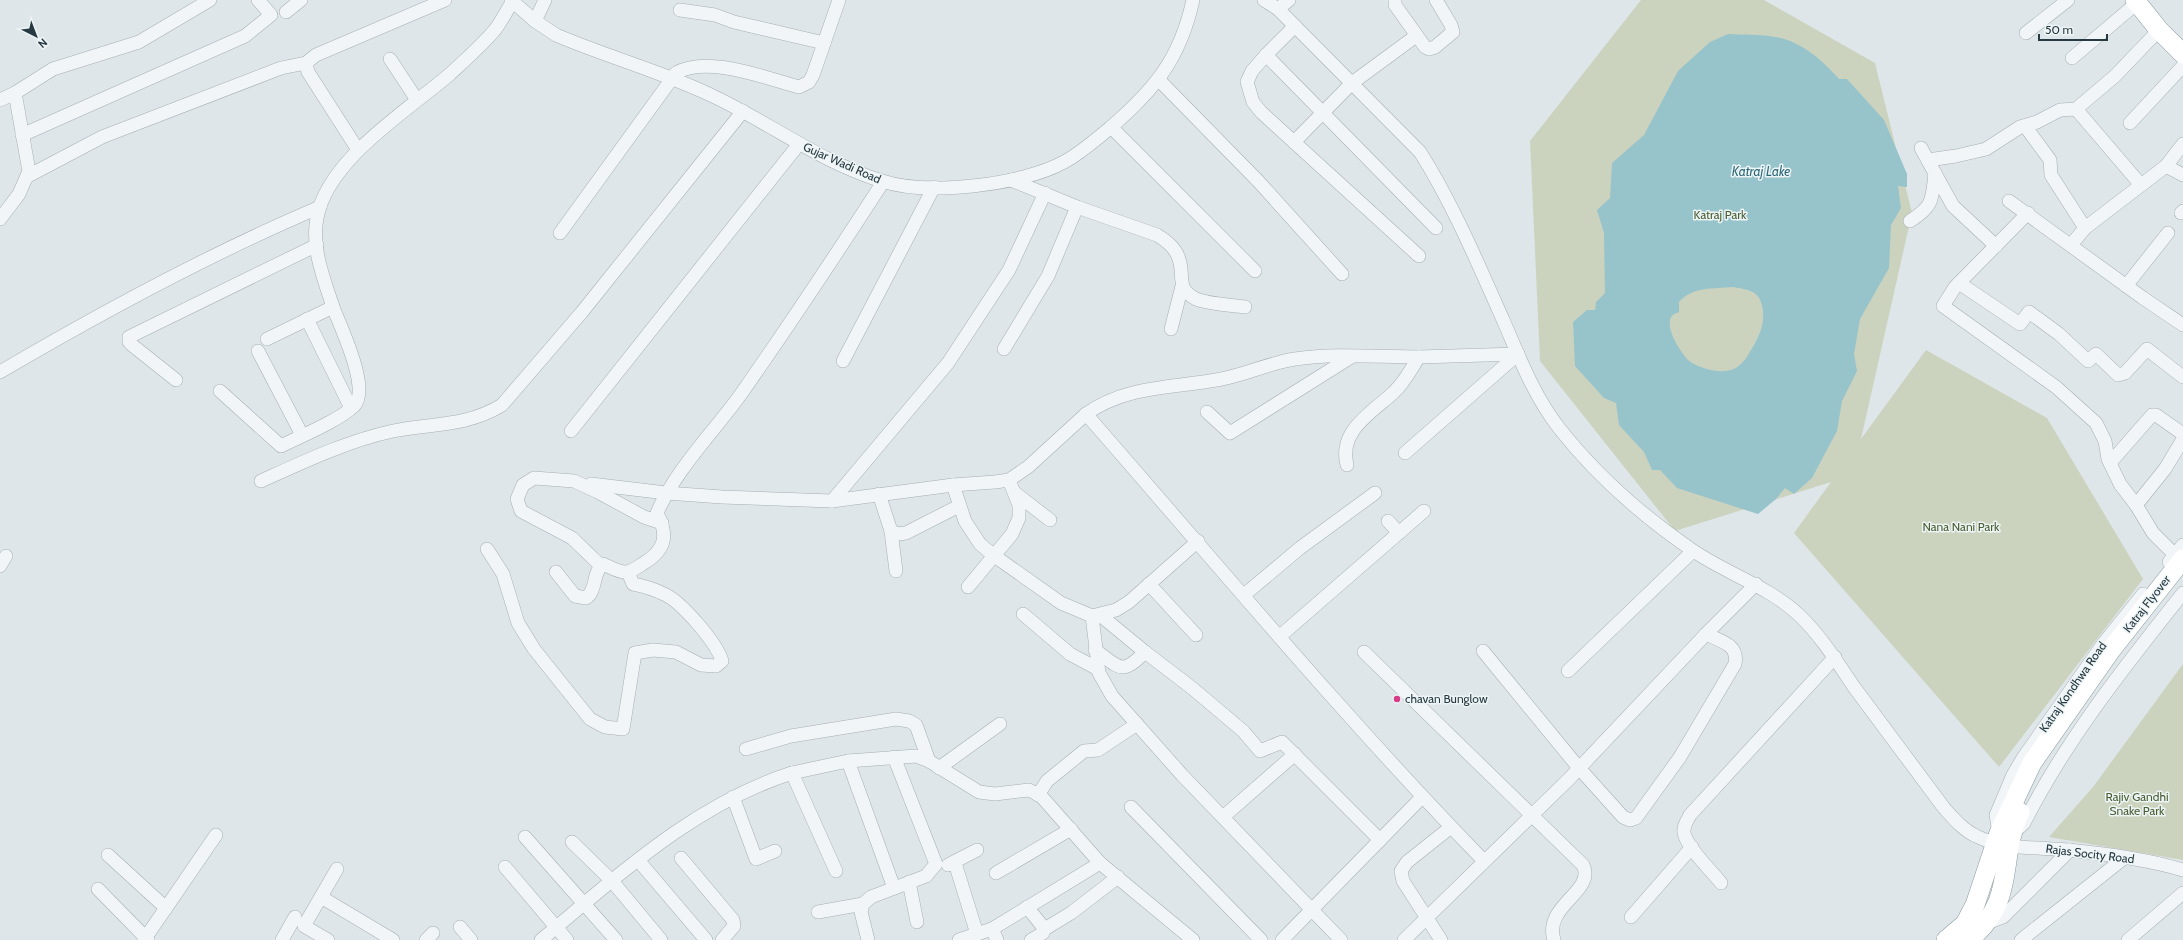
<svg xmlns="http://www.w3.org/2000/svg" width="2183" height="940" viewBox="0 0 2183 940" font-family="Cabin,sans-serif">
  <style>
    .green { fill: #cbd3bf }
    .water { fill: #97c3cb; fill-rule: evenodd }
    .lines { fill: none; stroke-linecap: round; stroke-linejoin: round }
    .minor-casing { stroke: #a4afb3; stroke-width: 14 }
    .highway-casing { stroke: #8599a0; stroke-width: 20 }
    .minor { stroke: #f2f5f7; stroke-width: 13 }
    .highway { stroke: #fff; stroke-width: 19 }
    .poi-dot { fill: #d63c88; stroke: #eef5f6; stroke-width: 1.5 }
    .labels { text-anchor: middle; stroke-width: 3; stroke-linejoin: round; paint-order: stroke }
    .street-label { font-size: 12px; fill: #273941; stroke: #eef5f6 }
    .park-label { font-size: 12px; fill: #4a5e33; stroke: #eef5f6 }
    .poi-label { font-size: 12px; fill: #273941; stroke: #eef5f6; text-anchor: start }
    .water-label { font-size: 13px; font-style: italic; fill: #2e6877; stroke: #eef5f6 }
  </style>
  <rect width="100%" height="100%" fill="#dfe6e9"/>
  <!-- green -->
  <g class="green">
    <polygon points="1641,0 1764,0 1875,63 1912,213 1861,439 1926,350 2047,418 2143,579 1999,767 1794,533 1831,482 1675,531 1540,361 1530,141"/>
    <polygon points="2183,664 2183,860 2049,837 2093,787"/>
  </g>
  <!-- water -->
  <path class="water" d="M1728 34C1743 35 1760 34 1775 37 1801 41 1822 60 1839 79H1847L1884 120 1907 174V187L1898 186 1901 208 1891 225 1889 268 1860 319 1854 354 1857 371 1842 401 1837 431 1812 478 1794 494 1785 488 1776 499 1758 514 1677 488 1660 470H1652L1644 452 1619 425 1616 403 1604 398 1575 366 1573 322 1587 310H1595L1596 302 1605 293 1604 233 1597 210 1610 198 1612 163 1644 135 1678 71 1710 42ZM1733 287C1743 289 1758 290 1761 302 1766 318 1762 331 1754 345 1750 352 1744 363 1737 367 1725 376 1699 369 1688 360 1681 353 1661 323 1674 314 1676 313 1678 313 1679 312V302C1694 286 1712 289 1733 287Z"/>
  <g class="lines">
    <!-- minor casing -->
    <g class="minor-casing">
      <g id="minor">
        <path d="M511 0 535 21 556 35C610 58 667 73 719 99 774 126 823 163 882 181 928 196 1022 185 1064 162 1081 153 1095 140 1110 128 1155 89 1180 59 1193 0"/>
        <path d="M1264 0 1278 9 1420 152C1452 202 1479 266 1504 322 1520 359 1534 396 1559 428 1596 475 1644 517 1692 550 1727 574 1768 586 1799 615 1821 636 1837 662 1854 687 1884 727 1914 768 1944 808 1953 818 1963 830 1976 836 2004 850 2038 847 2069 850 2106 854 2147 859 2183 870"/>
        <polyline points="1395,0 1395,5 1425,47 1429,49 1435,47 1453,32 1451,25 1436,0"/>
        <polyline points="1278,9 1289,0"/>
        <polyline points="680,10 715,15 734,22 824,43"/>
        <polyline points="286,12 301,0"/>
        <polyline points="535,21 545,0"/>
        <polyline points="1295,26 1266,55 1252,71 1247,82 1253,102 1261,112 1419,256"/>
        <polyline points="2026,33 2068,0"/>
        <polyline points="1266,55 1436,228"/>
        <polyline points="2072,58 2137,3"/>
        <polyline points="390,59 417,100"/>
        <polyline points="1159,80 1259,182 1342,274"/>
        <polyline points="0,100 15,93"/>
        <polyline points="2076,109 2141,185"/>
        <polyline points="2130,123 2183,66"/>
        <polyline points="2025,126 2050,160 2051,175 2085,228"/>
        <polyline points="1111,127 1255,271"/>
        <polyline points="22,135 245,36 271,15 258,0"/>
        <polyline points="1294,142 1352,83 1416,36"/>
        <polyline points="1921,148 1953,206 1996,246"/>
        <polyline points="358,150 308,72 306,63 316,55 445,0"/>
        <polyline points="1928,160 1956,156 1986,149 2020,127 2037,122 2060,110 2076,109 2115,76 2159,30"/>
        <polyline points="2166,166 2183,175"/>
        <polyline points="28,176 102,137 281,68 306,63"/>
        <path d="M1011 180 1077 207 1157 235C1167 241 1176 248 1179 259 1185 277 1175 288 1196 299 1208 304 1231 305 1245 307"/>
        <polyline points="2009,201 2143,298 2183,325"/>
        <polyline points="2028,213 1955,287 1943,306 2056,387 2096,423 2105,441 2108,459 2120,484 2136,505 2153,533 2175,555"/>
        <polyline points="2181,213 2183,211"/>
        <polyline points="0,219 19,194 29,171 15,93 53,69 139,42 210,0"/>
        <path d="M1910 221C1934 206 1932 199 1935 173"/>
        <path d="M560 233 676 73C708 55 765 78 799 87L809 82 813 75 839 0"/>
        <polyline points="2071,245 2085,228 2166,166 2183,144"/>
        <polyline points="1959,283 2020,324 2029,312 2059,334 2088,361 2096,354 2118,375 2125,373 2147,349 2183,377"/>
        <polyline points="2126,286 2168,233"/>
        <polyline points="307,319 351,408"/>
        <polyline points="1171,329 1182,286"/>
        <path d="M267 339 333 307C324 279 311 248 317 218 327 160 407 111 450 74 464 61 480 47 493 32 501 23 506 11 513 1"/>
        <polyline points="1004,349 1048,276 1077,207"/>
        <polyline points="258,351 302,435"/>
        <polyline points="843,361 934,187"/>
        <path d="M0 372C104 311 209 254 320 207"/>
        <polyline points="176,380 132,345 129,342 129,337 317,245"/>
        <path d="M220 391 281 446C301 436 338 421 354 406 371 389 340 326 333 307"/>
        <polyline points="1207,412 1230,433 1351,357"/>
        <path d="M1086 414C1125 386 1171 388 1216 380 1243 376 1268 363 1295 359 1335 353 1378 357 1419 357"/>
        <polyline points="571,431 799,144"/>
        <polyline points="1405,453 1518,354"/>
        <polyline points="2110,463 2152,415 2156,415 2183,434"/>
        <path d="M1347 465C1338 430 1373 412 1394 392 1404 383 1411 369 1419 357L1518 354"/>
        <path d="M261 481C303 462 347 441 393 431 432 423 466 427 502 405L582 312 743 111"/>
        <path d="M591 484 666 493 722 497 832 501 953 485 995 482 1009 480 1028 467 1086 414C1217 564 1345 718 1484 861"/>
        <polyline points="953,485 965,521 980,544 993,555 1061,603 1092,616 1116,610 1129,602 1198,541"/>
        <polyline points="1015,493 1050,520"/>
        <polyline points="879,494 891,531 899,534 906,533 959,506"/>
        <polyline points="832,501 948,363 1009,270 1045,193"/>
        <polyline points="2136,505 2165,469 2183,439"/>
        <polyline points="1388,521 1399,533"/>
        <polyline points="891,531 896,571"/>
        <path d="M487 549 503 574 518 623 534 649 590 719 605 727 623 729 635 653 653 650 676 652 701 665 716 666 722 661C717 643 682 603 666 595 656 590 644 586 633 584L628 572"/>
        <polyline points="2169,562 2183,545"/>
        <polyline points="0,566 6,556"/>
        <polyline points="601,566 572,538 521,511 517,499 523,485 534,478 574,481 598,492 644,517 662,523"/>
        <path d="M556 572 575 596 586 598C597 591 592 573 603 564 611 567 618 573 627 572 633 571 639 566 644 563 665 550 669 536 657 513 676 469 713 433 741 394 790 324 837 253 883 182"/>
        <polyline points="1149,584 1196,635"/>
        <polyline points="968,587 1012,534 1019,518 1019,505 1009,480"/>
        <polyline points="1244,595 1300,548 1375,493"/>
        <polyline points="1023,614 1070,654 1098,669"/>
        <polyline points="1100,615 1145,652"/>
        <polyline points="1092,616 1099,673 1112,696 1182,775 1341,940"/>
        <polyline points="1279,637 1424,511"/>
        <path d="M1095 650C1120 668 1121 676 1145 652L1192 688 1243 731 1260 751 1282 742 1380 840 1422 797"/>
        <path d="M1483 651 1579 768 1623 817 1630 820 1636 818 1680 757 1735 664C1739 644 1720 641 1706 634"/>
        <path d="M1364 652 1583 865C1596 892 1543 905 1554 940"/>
        <polyline points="1568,671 1693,551"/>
        <polyline points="746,749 791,736 896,719 909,721 916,725 929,761"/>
        <polyline points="848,761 894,888"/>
        <polyline points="939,768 1000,724"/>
        <polyline points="1038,795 1047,781 1084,751 1098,750 1137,724"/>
        <polyline points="733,797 756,859 775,851"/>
        <polyline points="1131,807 1261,940"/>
        <polyline points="1223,817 1295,754"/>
        <path d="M2020 827 2024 823C2066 740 2125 666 2183 593"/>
        <polyline points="1999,833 1996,815 2013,775 2023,758 2103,644 2143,594"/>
        <polyline points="525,837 616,940"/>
        <polyline points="572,842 612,881 661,940"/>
        <polyline points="108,855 166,908"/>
        <polyline points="681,858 733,920 734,926 722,940"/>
        <polyline points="638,860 706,940"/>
        <polyline points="955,863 977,934"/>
        <polyline points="948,865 977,850"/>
        <polyline points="505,867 567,940"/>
        <polyline points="836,871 792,773 848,761 916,756 929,761 979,792 995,794 1029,790 1041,796 1100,863 1193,940"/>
        <polyline points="996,873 1071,829"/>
        <polyline points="909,882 917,922"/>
        <path d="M1721 883C1712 871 1687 848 1684 833 1683 826 1687 821 1690 815L1835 657"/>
        <polyline points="98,889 148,940"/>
        <polyline points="321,897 393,940"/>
        <polyline points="1027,907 1044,928 1043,933 1031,940"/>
        <polyline points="818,912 863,904"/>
        <polyline points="1631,917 1692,847"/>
        <polyline points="1987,923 2003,917 2070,850"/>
        <polyline points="460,927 471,940"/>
        <polyline points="992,929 997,940"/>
        <polyline points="1043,930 1071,913 1118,877"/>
        <polyline points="144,940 216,835"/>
        <polyline points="282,940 295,917"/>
        <polyline points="328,940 304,926 337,869"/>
        <polyline points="426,940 433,933"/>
        <path d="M541 940C618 876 694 804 792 773"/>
        <polyline points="868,940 861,912 863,904 871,897 926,876 936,864 894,757"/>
        <polyline points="959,940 992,929 1100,863"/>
        <polyline points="1282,940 1380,840"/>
        <polyline points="1404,940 1569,779 1706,634 1756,584"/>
        <polyline points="1441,940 1403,881 1401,871 1407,862 1451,827"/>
        <polyline points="2021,940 2124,858"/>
        <polyline points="2128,940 2183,893"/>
      </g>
    </g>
    <!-- highway casing -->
    <g class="highway-casing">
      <g id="highway">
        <polyline points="2135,0 2159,30 2183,54"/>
        <polyline points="1946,940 1965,924 1975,905 1999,833 2032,763 2111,650 2183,559"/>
        <path d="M1969 940C2018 899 1997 860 2020 812"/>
      </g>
    </g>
    <!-- minor -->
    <use href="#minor" class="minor"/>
    <!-- highway -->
    <use href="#highway" class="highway"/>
  </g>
  <!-- markers -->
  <circle class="poi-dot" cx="1397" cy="699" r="4"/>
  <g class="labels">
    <!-- street labels -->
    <g class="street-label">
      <text transform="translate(842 163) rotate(24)" y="4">Gujar Wadi Road</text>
      <text transform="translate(2147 604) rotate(-52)" y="4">Katraj Flyover</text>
      <text transform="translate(2073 687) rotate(-55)" y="4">Katraj Kondhwa Road</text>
      <text transform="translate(2090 854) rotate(7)" y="4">Rajas Socity Road</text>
    </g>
    <!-- park labels -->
    <g class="park-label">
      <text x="1720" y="219">Katraj Park</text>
      <text x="1961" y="531">Nana Nani Park</text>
      <text x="2137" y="801">Rajiv Gandhi<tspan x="2137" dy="14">Snake Park</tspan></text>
    </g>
    <!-- poi labels -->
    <g class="poi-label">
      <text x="1405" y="703">chavan Bunglow</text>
    </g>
    <!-- water labels -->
    <g class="water-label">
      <text x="1761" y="176">Katraj Lake</text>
    </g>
  </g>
  <!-- north arrow -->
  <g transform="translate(36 36) rotate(138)" stroke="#eef5f6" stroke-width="3" paint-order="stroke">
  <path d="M0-3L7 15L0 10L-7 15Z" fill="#273941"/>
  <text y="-6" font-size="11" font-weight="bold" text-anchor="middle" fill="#273941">N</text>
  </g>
  <!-- scale -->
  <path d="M2039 34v6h68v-6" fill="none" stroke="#273941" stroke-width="2"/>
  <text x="2045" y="34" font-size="12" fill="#273941" stroke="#eef5f6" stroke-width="3" paint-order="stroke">50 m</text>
</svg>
